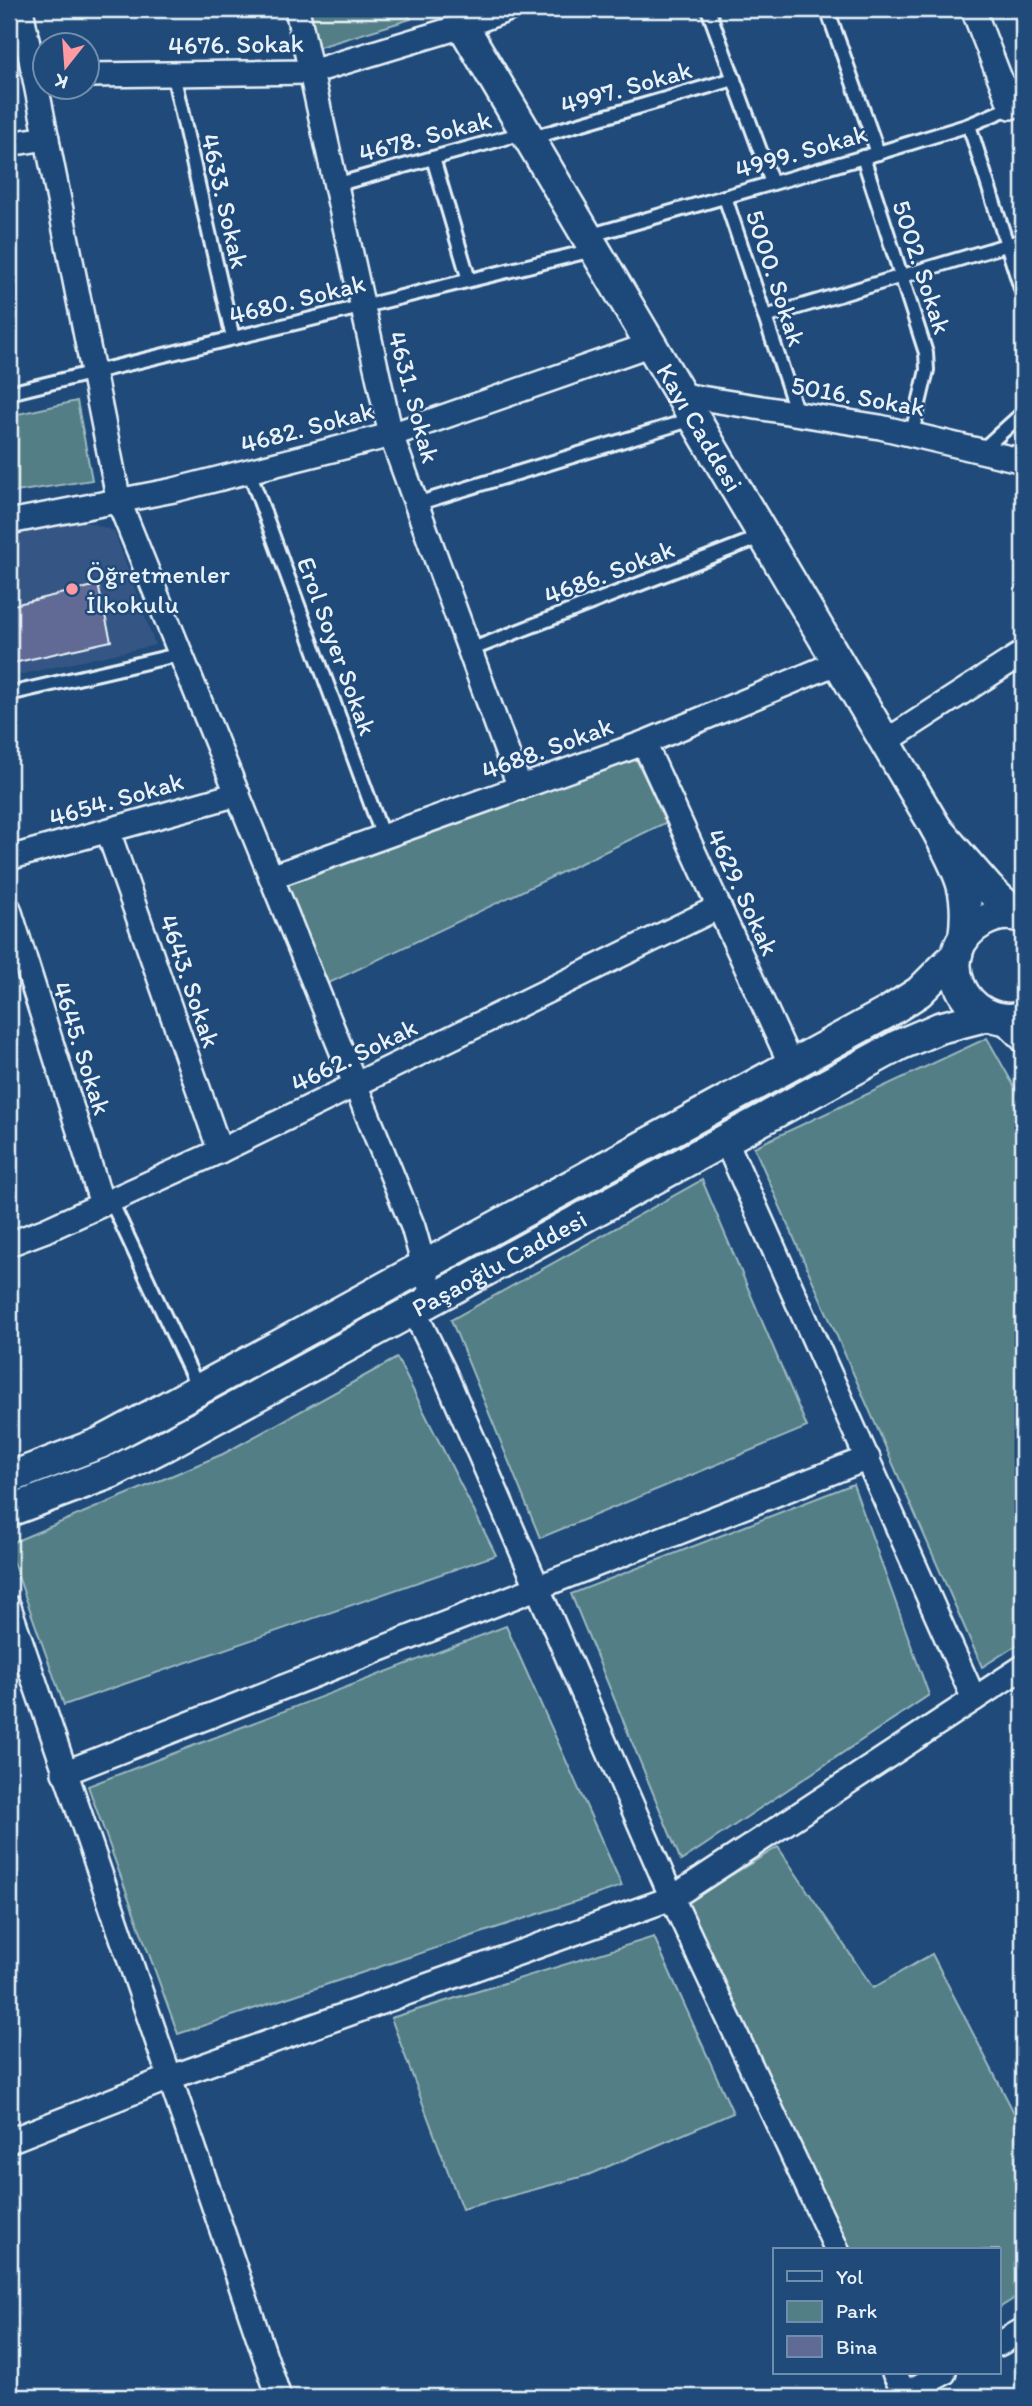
<svg xmlns="http://www.w3.org/2000/svg" width="1032" height="2406" viewBox="0 0 1032 2406" font-family="Itim,sans-serif">
  <style>
    .built { fill: #365784 }
    .green { fill: #527e86; stroke: #9db8bf; stroke-width: 2 }
    .building { fill: #606b95; stroke: #e8f1f8; stroke-width: 2 }
    .lines { fill: none; stroke-linecap: round; stroke-linejoin: round }
    .service-casing { stroke: #e8f1f8; stroke-width: 18 }
    .minor-casing { stroke: #e8f1f8; stroke-width: 28 }
    .tertiary-casing { stroke: #e8f1f8; stroke-width: 35 }
    .service { stroke: #1f4a7a; stroke-width: 12 }
    .minor { stroke: #1f4a7a; stroke-width: 23 }
    .tertiary { stroke: #1f4a7a; stroke-width: 30 }
    .poi-dot { fill: #ff9aa2; stroke: #1f4a7a; stroke-width: 2.5 }
    .labels { text-anchor: middle; stroke-width: 5; stroke-linejoin: round; paint-order: stroke }
    .street-label { font-size: 26px; fill: #e8f1f8; stroke: #1f4a7a }
    .poi-label { font-size: 26px; fill: #e8f1f8; stroke: #1f4a7a; text-anchor: start }
  </style>
  <rect width="100%" height="100%" fill="#1f4a7a"/>
  <filter id="ink" filterUnits="userSpaceOnUse"><feTurbulence type="fractalNoise" baseFrequency=".0143" numOctaves="2"/><feDisplacementMap in="SourceGraphic" scale="14" xChannelSelector="R" yChannelSelector="G"/><feConvolveMatrix kernelMatrix="1 2 1 2 8 2 1 2 1" color-interpolation-filters="sRGB"/></filter>
  <g filter="url(#ink)">
    <!-- built -->
    <polygon class="built" points="84,521 114,531 155,645 9,677 9,533"/>
    <!-- green -->
    <g class="green">
      <polygon points="297,9 404,9 411,19 316,48"/>
      <polygon points="77,401 92,480 9,493 9,416"/>
      <polygon points="635,757 667,822 327,984 285,882"/>
      <polygon points="987,1038 1023,1102 1023,1641 982,1667 754,1147"/>
      <polygon points="702,1180 807,1427 540,1538 451,1320"/>
      <polygon points="397,1358 496,1555 64,1705 9,1551 9,1544 223,1454"/>
      <polygon points="853,1484 929,1695 681,1861 571,1594"/>
      <polygon points="506,1626 622,1886 178,2034 88,1786"/>
      <polygon points="778,1847 873,1988 932,1954 1023,2130 1023,2293 999,2308 999,2250 851,2250 687,1902"/>
      <polygon points="654,1937 733,2113 588,2175 462,2209 391,2018"/>
    </g>
    <!-- building -->
    <polygon class="building" points="98,585 111,641 9,664 9,606"/>
    <g class="lines">
      <!-- service casing -->
      <g class="service-casing">
        <g id="service">
          <polyline points="708,9 772,183"/>
          <polyline points="827,9 878,153"/>
          <polyline points="173,74 233,338"/>
          <polyline points="969,125 1023,295"/>
          <polyline points="531,138 734,79"/>
          <polyline points="863,157 926,353 927,370 912,433"/>
          <polyline points="433,158 469,280"/>
          <polyline points="335,185 527,132"/>
          <polyline points="725,197 797,413"/>
          <polyline points="588,236 878,153 969,125 1023,102"/>
          <polyline points="765,317 1023,240"/>
          <polyline points="9,393 593,250"/>
          <polyline points="982,450 1023,413"/>
          <polyline points="249,471 383,837"/>
          <polyline points="416,504 693,419"/>
          <polyline points="470,650 763,536"/>
          <polyline points="9,694 181,654"/>
          <polyline points="111,1201 199,1390"/>
        </g>
      </g>
      <!-- minor casing -->
      <g class="minor-casing">
        <g id="minor">
          <polyline points="21,9 119,502 413,1227 433,1298"/>
          <polyline points="297,9 391,435 520,788"/>
          <polyline points="973,9 1011,107"/>
          <polyline points="88,75 311,72 463,26 509,9"/>
          <polyline points="9,144 47,138"/>
          <polyline points="682,395 880,427 1023,461"/>
          <polyline points="9,522 174,490 391,435 652,344"/>
          <polyline points="885,742 1023,653"/>
          <polyline points="644,743 791,1065"/>
          <polyline points="108,831 220,1151"/>
          <polyline points="9,858 238,794"/>
          <polyline points="271,877 644,743 839,662"/>
          <polyline points="9,909 102,1204"/>
          <polyline points="1002,1019 1023,1040"/>
          <polyline points="725,1139 974,1699"/>
          <polyline points="9,1244 46,1230 220,1151 719,907"/>
          <polyline points="413,1309 444,1372 672,1898 1023,1667"/>
          <polyline points="9,1607 279,2397"/>
          <polyline points="64,1773 868,1458"/>
          <polyline points="9,2141 169,2078 672,1898 837,2250"/>
          <polyline points="999,2344 1023,2330"/>
          <polyline points="894,2373 907,2397"/>
          <polyline points="899,2397 944,2373"/>
        </g>
      </g>
      <!-- tertiary casing -->
      <g class="tertiary-casing">
        <g id="tertiary">
          <path id="s1" d="M463 26 936 828"/>
          <path d="M1023 917C1009 913 994 915 982 922 928 952 964 1032 1023 1017"/>
          <path d="M964 938C971 888 958 871 936 828L989 889 1018 916"/>
          <polyline points="9,1478 100,1443 154,1414 888,1012 919,992 957,954"/>
          <path id="s2" d="M9 1511 113 1472 166 1445 899 1045 939 1028 989 1015"/>
        </g>
      </g>
      <!-- service -->
      <use href="#service" class="service"/>
      <!-- minor -->
      <use href="#minor" class="minor"/>
      <!-- tertiary -->
      <use href="#tertiary" class="tertiary"/>
    </g>
  </g>
  <!-- markers -->
  <circle class="poi-dot" cx="72" cy="589" r="7"/>
  <g class="labels">
    <!-- street labels -->
    <g class="street-label">
      <text transform="translate(236 44) rotate(-1)" y="9">4676. Sokak</text>
      <text transform="translate(626 87) rotate(-16)" y="9">4997. Sokak</text>
      <text transform="translate(425 136) rotate(-15)" y="9">4678. Sokak</text>
      <text transform="translate(801 151) rotate(-16)" y="9">4999. Sokak</text>
      <text transform="translate(225 201) rotate(77)" y="9">4633. Sokak</text>
      <text transform="translate(922 267) rotate(72)" y="9">5002. Sokak</text>
      <text transform="translate(776 278) rotate(72)" y="9">5000. Sokak</text>
      <text transform="translate(297 299) rotate(-14)" y="9">4680. Sokak</text>
      <text transform="translate(858 396) rotate(10)" y="9">5016. Sokak</text>
      <text transform="translate(414 397) rotate(75)" y="9">4631. Sokak</text>
      <text dy="9" stroke="none"><textPath href="#s1" startOffset="466">Kayı Caddesi</textPath></text>
      <text transform="translate(307 427) rotate(-15)" y="9">4682. Sokak</text>
      <text transform="translate(609 572) rotate(-21)" y="9">4686. Sokak</text>
      <text transform="translate(337 646) rotate(70)" y="9">Erol Soyer Sokak</text>
      <text transform="translate(547 748) rotate(-20)" y="9">4688. Sokak</text>
      <text transform="translate(116 799) rotate(-16)" y="9">4654. Sokak</text>
      <text transform="translate(743 892) rotate(65)" y="9">4629. Sokak</text>
      <text transform="translate(190 981) rotate(71)" y="9">4643. Sokak</text>
      <text transform="translate(82 1048) rotate(72)" y="9">4645. Sokak</text>
      <text transform="translate(354 1055) rotate(-26)" y="9">4662. Sokak</text>
      <text dy="9" stroke="none"><textPath href="#s2" startOffset="550">Paşaoğlu Caddesi</textPath></text>
    </g>
    <!-- poi labels -->
    <g class="poi-label">
      <text x="86" y="583">Öğretmenler<tspan x="86" dy="30">İlkokulu</tspan></text>
    </g>
  </g>
  <!-- margin -->
  <rect width="1032" height="2406" fill="none" stroke="#1f4a7a" stroke-width="35"/>
  <rect x="18" y="18" width="997" height="2371" fill="none" stroke="#e8f1f8" stroke-width="2.5" filter="url(#ink)"/>
  <!-- legend -->
  <rect x="773" y="2248" width="228" height="126" fill="#1f4a7a" stroke="#6f8dac" stroke-width="2"/>
  <rect x="787" y="2271" width="35" height="10" fill="#1f4a7a" stroke="#6f8dac" stroke-width="2"/>
  <text x="836" y="2284" font-size="21" fill="#e8f1f8">Yol</text>
  <rect x="787" y="2301" width="35" height="21" fill="#527e86" stroke="#6f8dac" stroke-width="2"/>
  <text x="836" y="2318" font-size="21" fill="#e8f1f8">Park</text>
  <rect x="787" y="2336" width="35" height="21" fill="#606b95" stroke="#6f8dac" stroke-width="2"/>
  <text x="836" y="2354" font-size="21" fill="#e8f1f8">Bina</text>
  <!-- north arrow -->
  <g transform="translate(66 66) rotate(197)"><circle r="33" fill="#1f4a7a" stroke="#6f8dac" stroke-width="2"/>
  <path d="M0-5L12 26L0 18L-12 26Z" fill="#ff9aa2"/>
  <text y="-10" font-size="19" font-weight="bold" text-anchor="middle" fill="#e8f1f8">K</text>
  </g>
</svg>
